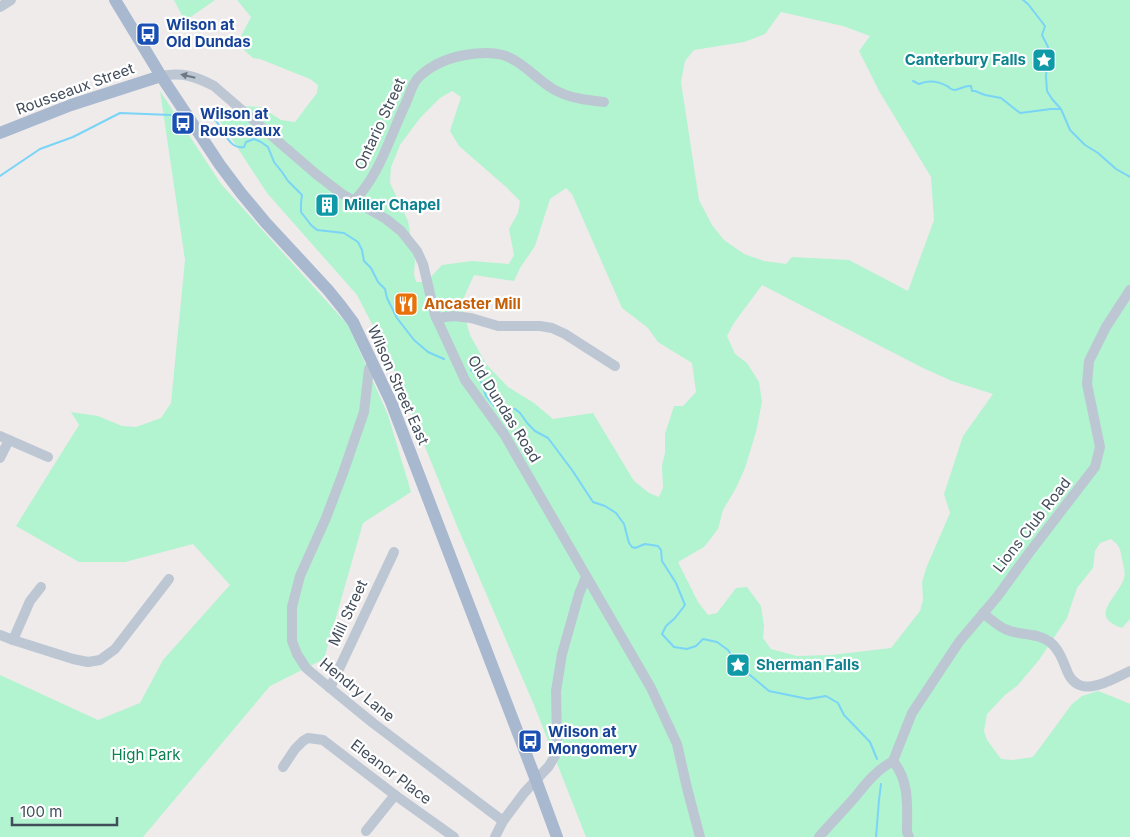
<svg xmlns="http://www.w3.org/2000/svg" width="1130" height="837" viewBox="0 0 1130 837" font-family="Inter,sans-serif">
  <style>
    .green { fill: #b2f3d0; fill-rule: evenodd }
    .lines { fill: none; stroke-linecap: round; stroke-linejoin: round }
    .stream { stroke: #7ad4f6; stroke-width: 2 }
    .minor { stroke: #bdc7d3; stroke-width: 10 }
    .major { stroke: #a7b8cf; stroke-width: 12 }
    .oneway { fill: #6d7885 }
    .labels { text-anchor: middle; stroke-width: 4.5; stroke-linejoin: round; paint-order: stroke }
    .transit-label { font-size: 15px; font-weight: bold; fill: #164399; stroke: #fff; text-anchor: start }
    .culture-label { font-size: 15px; font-weight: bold; fill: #0d838f; stroke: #fff; text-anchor: start }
    .street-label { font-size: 15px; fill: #424d5b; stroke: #fff }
    .food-label { font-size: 15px; font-weight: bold; fill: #c56008; stroke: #fff; text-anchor: start }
    .park-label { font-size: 15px; fill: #0c8350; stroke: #fff }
  </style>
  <rect width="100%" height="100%" fill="#efebeb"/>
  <!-- green -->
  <g class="green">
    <polygon points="174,0 215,0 185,21"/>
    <path d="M237 0H1130V619L1122 628C1087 616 1118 598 1124 578 1126 573 1123 565 1122 559 1120 548 1120 546 1111 539L1100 543 1095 551 1093 568 1077 588 1067 618 1039 660 1017 686 1005 695 987 714 984 731 987 740 1001 759 1013 760 1033 757 1072 704 1082 696 1098 691 1116 698 1130 704V837H586L534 705 457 526 388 355 357 295 267 193 216 115 238 106 261 107 281 120 295 122 317 93 318 85 310 79 260 59 253 58 244 50 241 36 251 17ZM781 12 843 26 870 36 859 51 879 91 931 177 934 220 908 291 849 260 792 257 786 264 764 261 744 254 724 240 712 225 699 200 681 82 685 61 694 50 744 42 765 34ZM452 91 461 97 450 131 459 146 506 187 520 201 518 213 509 229 514 255 509 264 472 261 442 265 426 282H416L414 274 415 261 408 221 390 183 391 167 400 145 420 118 440 98ZM566 188 572 194 622 308 648 328 658 342 692 363 696 392 683 406H674L665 434V453L662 465 663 488 659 497 649 493 634 481 593 413 553 419 534 403 508 387 486 364 470 335 461 304 474 275 514 281 520 268 535 246 550 199ZM762 285 923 368 952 381 993 394 963 436 944 494 950 513 927 566 922 582 923 600 920 611 891 648 831 655 797 656 771 649 763 638 764 626 761 606 747 587 736 588 717 613 708 615 698 602 678 562 704 547 718 529 723 510 736 488 745 468 756 432 762 402 759 382 747 363 735 354 727 336 734 323Z"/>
    <polygon points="160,91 221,184 348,325 388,415 411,492 363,523 324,659 270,686 143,837 0,837 0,675 98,720 140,703 163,660 230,585 193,544 125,562 79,562 16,526 79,425 71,412 98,416 122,426 136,427 161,418 171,403 185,260"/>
  </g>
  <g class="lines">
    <!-- stream -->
    <g class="stream">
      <polyline points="1023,0 1028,4 1045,26 1042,35 1048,47 1048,57 1046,76 1047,91 1052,99 1061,109 1070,130 1085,145 1098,153 1116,169 1130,177"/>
      <path d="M913 81 919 84C928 80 938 81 947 86 951 88 949 89 954 90 960 90 964 85 971 86L972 91H975L985 95 1001 98 1020 113 1051 109H1060"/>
      <path d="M207 115C209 116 213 118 214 119 224 128 228 150 244 147L246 142 254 139 261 142 268 147 274 162 282 172 288 181 302 195 301 203V212L311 225 317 230 344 233 358 242 362 250 364 261 371 268 378 282 385 289 387 298 397 318 414 340 428 352 444 359"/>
      <polyline points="0,176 40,149 73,137 120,113 171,115"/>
      <polyline points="471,370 480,379 486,396 496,408 515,409 520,413 528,424 535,431 548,438 572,470 593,502 605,506 616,513 624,524 629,543 632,547 635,548 645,544 658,546 661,550 662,561 676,583 685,605 675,618 666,626 662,634 674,647 687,649 696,646 703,639 717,642 728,650 738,665 769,691 808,699 826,696 838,703 844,715 870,742 877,759"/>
      <polyline points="876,837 879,800 881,784"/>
    </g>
    <!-- minor -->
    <g class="minor">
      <polyline points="0,7 11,0"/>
      <path d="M161 76C182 72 195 76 214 86L316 174 342 194 386 219 401 231 417 251 423 264 435 315 465 380 504 434 651 688 677 744 687 788 700 837"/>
      <path d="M354 201C380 174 389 139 405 105 409 97 412 84 418 78 431 65 448 58 465 55 477 53 491 52 503 55 522 61 536 79 553 89 568 98 586 100 604 102"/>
      <polyline points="436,318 454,316 471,318 498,326 540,326 552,328 565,334 615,366"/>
      <polyline points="373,363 369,369 364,412 343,473 326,518 300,576 292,607 292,641 297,654 306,668 330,688 373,723 503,821"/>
      <polyline points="0,436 48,457"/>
      <polyline points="0,458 9,440"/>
      <path d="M983 613C990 619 998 626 1005 629 1019 636 1037 632 1050 642 1059 649 1063 661 1067 671 1079 701 1111 680 1130 671"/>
      <polyline points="0,635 13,640 73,659 88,662 100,660 115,649 169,579"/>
      <polyline points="13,640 30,601 41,587"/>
      <polyline points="330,688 394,552"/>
      <polyline points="893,761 912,713 959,642 997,597 1029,553 1095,467 1100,447 1087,384 1089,361 1106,327 1130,290"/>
      <path d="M893 761C910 782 907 806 907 832L909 837"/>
      <polyline points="283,767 295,749 303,741 308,738 323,740 395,795 454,837"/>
      <polyline points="366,831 395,795"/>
      <polyline points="495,837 503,821 524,793 549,766 556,754 557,741 556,691 562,654 579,594 586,577"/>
      <path d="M819 837C831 823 844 810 856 796 867 782 877 770 893 761"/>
    </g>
    <!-- major -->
    <g class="major">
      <polyline points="115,0 161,76 220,165 241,193 266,223 328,290 341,306 353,322 391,402 536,780 557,837"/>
      <polyline points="0,133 71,105 161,76"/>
    </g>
  </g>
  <!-- one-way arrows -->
  <defs><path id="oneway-solid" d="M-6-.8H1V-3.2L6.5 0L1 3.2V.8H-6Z" transform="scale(1.25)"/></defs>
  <use class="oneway" href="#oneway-solid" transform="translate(188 76) rotate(-167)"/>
  <!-- icons -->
  <defs>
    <g id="bus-square" transform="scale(1.25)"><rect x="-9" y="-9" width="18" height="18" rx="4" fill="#1a4fb4" stroke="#fff"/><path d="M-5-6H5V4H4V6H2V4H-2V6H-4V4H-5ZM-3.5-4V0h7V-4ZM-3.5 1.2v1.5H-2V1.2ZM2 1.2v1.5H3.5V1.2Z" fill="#fff"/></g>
    <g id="sight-square" transform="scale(1.25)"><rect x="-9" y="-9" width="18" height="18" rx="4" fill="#0f9aa8" stroke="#fff"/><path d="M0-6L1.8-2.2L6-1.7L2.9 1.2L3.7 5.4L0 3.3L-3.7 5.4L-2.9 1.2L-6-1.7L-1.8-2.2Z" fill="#fff"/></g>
    <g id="building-square" transform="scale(1.25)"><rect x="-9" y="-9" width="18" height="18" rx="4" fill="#0f9aa8" stroke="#fff"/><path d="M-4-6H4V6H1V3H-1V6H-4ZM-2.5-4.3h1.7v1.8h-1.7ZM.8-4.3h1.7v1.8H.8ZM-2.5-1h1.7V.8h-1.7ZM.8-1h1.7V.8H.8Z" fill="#fff"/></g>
    <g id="restaurant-square" transform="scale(1.25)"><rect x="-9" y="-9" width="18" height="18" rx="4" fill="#e8710a" stroke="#fff"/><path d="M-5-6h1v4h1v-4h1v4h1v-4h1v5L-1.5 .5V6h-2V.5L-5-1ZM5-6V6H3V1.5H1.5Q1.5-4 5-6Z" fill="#fff"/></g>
  </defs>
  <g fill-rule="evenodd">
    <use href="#bus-square" x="148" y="34"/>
    <use href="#sight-square" x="1044" y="60"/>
    <use href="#bus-square" x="183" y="123"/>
    <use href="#building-square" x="327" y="205"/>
    <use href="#restaurant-square" x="406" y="304"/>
    <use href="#sight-square" x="738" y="665"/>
    <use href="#bus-square" x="530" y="741"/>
  </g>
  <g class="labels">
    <!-- transit labels -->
    <g class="transit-label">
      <text x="166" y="30">Wilson at<tspan x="166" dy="17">Old Dundas</tspan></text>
      <text x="200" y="119">Wilson at<tspan x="200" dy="17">Rousseaux</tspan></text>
      <text x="548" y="737">Wilson at<tspan x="548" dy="17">Mongomery</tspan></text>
    </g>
    <!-- culture labels -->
    <g class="culture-label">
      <text x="1026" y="65" text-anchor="end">Canterbury Falls</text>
      <text x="344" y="210">Miller Chapel</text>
      <text x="756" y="670">Sherman Falls</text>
    </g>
    <!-- street labels -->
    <g class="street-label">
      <text transform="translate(75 89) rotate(-20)" y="5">Rousseaux Street</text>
      <text transform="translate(380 124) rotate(-65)" y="5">Ontario Street</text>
      <text transform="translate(398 385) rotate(66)" y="5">Wilson Street East</text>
      <text transform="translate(504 409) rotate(58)" y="5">Old Dundas Road</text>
      <text transform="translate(1032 525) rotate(-52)" y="5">Lions Club Road</text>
      <text transform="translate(348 613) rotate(-65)" y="5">Mill Street</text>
      <text transform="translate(357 690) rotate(39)" y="5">Hendry Lane</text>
      <text transform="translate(391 772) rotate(37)" y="5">Eleanor Place</text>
    </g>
    <!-- food labels -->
    <g class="food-label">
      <text x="424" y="309">Ancaster Mill</text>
    </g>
    <!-- park labels -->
    <g class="park-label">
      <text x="146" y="760">High Park</text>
    </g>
  </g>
  <!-- scale -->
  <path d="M12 817v8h105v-8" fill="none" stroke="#424d5b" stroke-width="2.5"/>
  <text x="20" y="817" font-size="15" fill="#424d5b" stroke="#ffffff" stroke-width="4" paint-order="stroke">100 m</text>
</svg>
